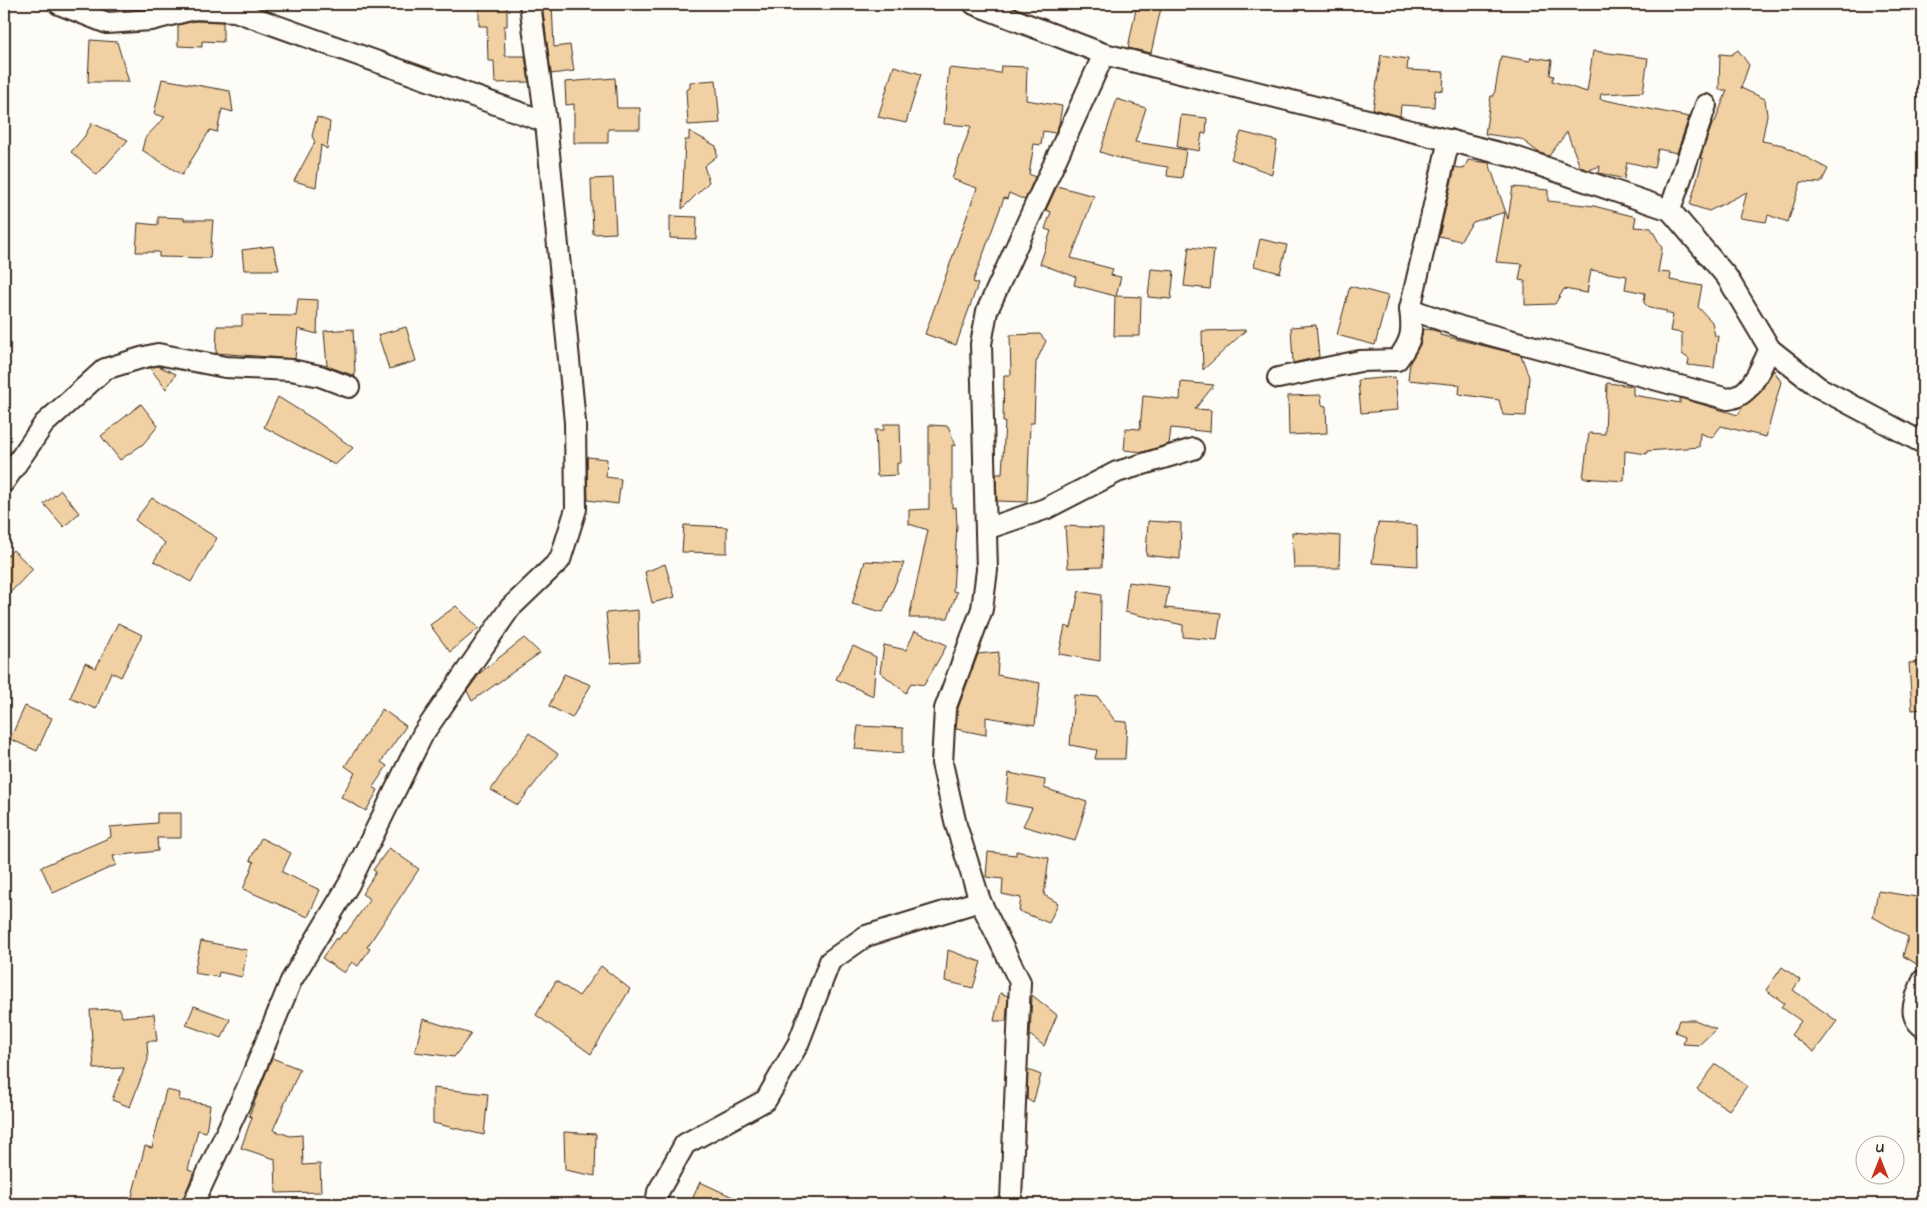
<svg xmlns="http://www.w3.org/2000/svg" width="1927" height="1208" viewBox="0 0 1927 1208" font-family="'Architects Daughter',sans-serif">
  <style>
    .building { fill: #f1d1a3; stroke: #3b2a1e }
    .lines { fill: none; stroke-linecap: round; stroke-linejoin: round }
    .minor-casing { stroke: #3b2a1e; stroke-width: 24 }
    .minor { stroke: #fdfcf7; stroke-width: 20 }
  </style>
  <rect width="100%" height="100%" fill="#fdfcf7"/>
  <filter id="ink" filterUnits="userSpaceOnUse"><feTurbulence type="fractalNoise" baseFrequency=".02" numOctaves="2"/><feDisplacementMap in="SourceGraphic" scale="10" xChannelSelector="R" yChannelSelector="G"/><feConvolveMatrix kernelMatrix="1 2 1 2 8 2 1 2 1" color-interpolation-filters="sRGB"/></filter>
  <g filter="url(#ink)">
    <!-- building -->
    <g class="building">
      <polygon points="479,4 507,4 507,26 504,26 505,56 525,56 529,82 495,83 494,61 488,61 487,26 479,26"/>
      <polygon points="542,4 552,4 554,47 570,45 574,71 551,74"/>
      <polygon points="1137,4 1161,8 1151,53 1128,48"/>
      <polygon points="195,21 223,22 223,42 202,41 202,47 178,46 178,25"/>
      <polygon points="90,40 117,42 129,82 88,82"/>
      <polygon points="1738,50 1749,65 1741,88 1765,99 1767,115 1762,141 1783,145 1828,169 1821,183 1801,182 1788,222 1768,215 1766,222 1740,218 1747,192 1709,211 1690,205 1703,158 1700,158 1713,122 1715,122 1727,90 1719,90 1720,54 1731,55"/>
      <polygon points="1593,51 1648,58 1643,92 1601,94 1600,99 1689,117 1677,153 1658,149 1654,168 1627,162 1624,179 1599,173 1600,166 1589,170 1580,167 1567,132 1549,156 1538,152 1521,139 1485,134 1491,96 1494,96 1501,56 1530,61 1531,57 1552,60 1550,75 1554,76 1552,81 1587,92"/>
      <polygon points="1381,55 1408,59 1407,70 1444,72 1443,91 1435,90 1434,107 1401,105 1400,116 1373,109"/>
      <polygon points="894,66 921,74 906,123 878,117"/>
      <polygon points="1001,66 1027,67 1026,100 1062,106 1059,124 1055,133 1043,131 1041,145 1034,144 1029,174 1035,177 1025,200 1009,193 1007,199 1004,198 973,282 978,284 956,345 925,334 977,188 952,179 971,126 944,124 949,68 1000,73"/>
      <polygon points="615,78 617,108 640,108 640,129 608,129 608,143 574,143 574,104 566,105 565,82"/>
      <polygon points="162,79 230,91 233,112 222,109 217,132 210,130 182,175 142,150 145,138 165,117 154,114"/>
      <polygon points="716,80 720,123 688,125 686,90 690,88 690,82"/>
      <polygon points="1117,99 1146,108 1135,142 1186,150 1182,178 1167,176 1168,167 1125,160 1100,152"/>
      <polygon points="1181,115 1207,118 1206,134 1202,133 1199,151 1177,147"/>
      <polygon points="317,117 330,122 327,149 321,145 316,187 294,181 315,142 312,136"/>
      <polygon points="92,123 128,140 97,175 71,152 84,137"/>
      <polygon points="689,131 716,146 717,156 704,166 709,182 682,209 685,140 689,140"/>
      <polygon points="1241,132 1277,141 1272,174 1231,159"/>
      <polygon points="1468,160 1489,163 1508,219 1513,187 1548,190 1548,201 1594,206 1636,217 1634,227 1651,228 1662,248 1658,272 1671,273 1670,280 1702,286 1698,307 1712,322 1715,336 1718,336 1714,368 1688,365 1689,359 1682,354 1682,333 1670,331 1673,315 1666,313 1667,311 1649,308 1644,303 1645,293 1625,289 1627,276 1591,270 1587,293 1564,289 1555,304 1525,305 1525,281 1519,280 1522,264 1496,262 1505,212 1473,222 1460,241 1439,236 1455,167 1464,169"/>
      <polygon points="613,178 616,233 593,234 591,179"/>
      <polygon points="1057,186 1094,196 1071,258 1113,269 1111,275 1121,277 1116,296 1141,297 1140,336 1114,336 1115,296 1074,285 1076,277 1040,264 1051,231 1045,229 1051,212 1046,210"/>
      <polygon points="670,216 697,217 696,239 670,238"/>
      <polygon points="158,217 184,218 184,220 213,220 210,258 159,257 159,252 136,252 138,223 158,225"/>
      <polygon points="1260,239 1287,245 1280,273 1254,266"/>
      <polygon points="273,246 279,270 244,270 242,250"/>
      <polygon points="1189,247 1214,250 1210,289 1184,286"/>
      <polygon points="1151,269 1174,271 1171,299 1148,297"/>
      <polygon points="1350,286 1388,296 1375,345 1337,335"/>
      <polygon points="298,299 318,300 317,334 298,329 295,359 216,353 217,326 242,326 242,315 296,316"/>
      <polygon points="1316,325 1319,357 1293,363 1291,327"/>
      <polygon points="406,327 416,361 389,369 378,335"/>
      <polygon points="353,329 354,351 355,376 327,366 324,331"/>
      <polygon points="1423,329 1433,330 1440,332 1440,335 1521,355 1529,377 1526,416 1503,415 1499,400 1459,394 1460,385 1408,380 1410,362 1420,345"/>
      <polygon points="1246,330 1203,370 1202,331"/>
      <polygon points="1040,334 1046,341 1036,362 1034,423 1030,423 1027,502 997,501 996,474 1002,474 1005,422 1003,422 1004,375 1011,375 1010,335"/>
      <polygon points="158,366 176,374 166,389 150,368"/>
      <polygon points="1774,370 1781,382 1766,437 1721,426 1712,438 1700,433 1699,447 1647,451 1647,454 1625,451 1624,481 1583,478 1589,433 1605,434 1607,383 1633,386 1633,395 1680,403 1680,398 1738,415 1743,406 1759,394"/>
      <polygon points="1395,377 1398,410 1361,413 1358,380"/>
      <polygon points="1181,382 1214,385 1195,409 1211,410 1210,432 1171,428 1169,444 1143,452 1124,450 1126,428 1140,429 1143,396 1180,400"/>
      <polygon points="1321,395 1322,405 1326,406 1327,433 1289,435 1288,396"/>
      <polygon points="278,397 315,420 353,448 335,465 264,427"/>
      <polygon points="141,404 158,426 143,444 120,460 101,436"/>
      <polygon points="884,424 900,424 901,463 897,463 897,475 877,476 875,430 884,430"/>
      <polygon points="929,425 948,426 956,446 952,445 952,508 956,507 957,525 953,591 957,592 948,618 909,618 928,530 909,524 909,510 929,509"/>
      <polygon points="587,457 607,459 606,477 621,479 618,504 588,500"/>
      <polygon points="61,490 79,513 64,527 44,504"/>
      <polygon points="152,498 217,538 191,582 154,561 165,543 135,520"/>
      <polygon points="1148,521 1181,523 1180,559 1146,555"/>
      <polygon points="1378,523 1417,525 1418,566 1372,563"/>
      <polygon points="684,525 727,527 727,553 682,552"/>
      <polygon points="1065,526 1103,528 1102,567 1068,568"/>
      <polygon points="1292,532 1340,536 1339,568 1294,568"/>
      <polygon points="13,550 33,569 4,599 4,559"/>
      <polygon points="865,561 904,563 883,612 852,604"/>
      <polygon points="665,564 675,597 652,603 645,572"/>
      <polygon points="1128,582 1169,587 1165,608 1221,613 1217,640 1183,637 1183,625 1125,612"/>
      <polygon points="1079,591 1101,595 1100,661 1059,654 1065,626 1071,628"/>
      <polygon points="456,606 479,628 450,652 430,625"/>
      <polygon points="638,610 639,661 611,663 606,613"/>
      <polygon points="118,623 142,635 121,677 111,672 96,709 70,698 85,663 96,668"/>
      <polygon points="915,631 947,645 924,685 911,683 906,693 880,672 884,645 906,650"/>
      <polygon points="524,638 540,653 472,701 467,691 481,672"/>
      <polygon points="853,646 876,657 873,696 836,679"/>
      <polygon points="999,652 997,675 1040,683 1035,725 986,717 986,735 956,729 958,708 978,654"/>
      <polygon points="1923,662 1923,709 1912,710 1909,663"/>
      <polygon points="564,674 591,685 572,718 549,706"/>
      <polygon points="1074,695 1098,697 1115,721 1127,722 1125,759 1095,759 1097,750 1070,745"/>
      <polygon points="25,706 52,718 37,751 10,739"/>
      <polygon points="382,709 406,726 381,762 387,766 373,787 378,790 366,811 341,797 355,773 345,766"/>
      <polygon points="858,726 903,728 903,753 855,749"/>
      <polygon points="529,733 558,754 518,805 491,790"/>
      <polygon points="1009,773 1045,780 1044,788 1087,802 1075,841 1023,826 1032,808 1006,803"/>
      <polygon points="157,813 181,813 181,838 157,838 158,851 113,856 116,865 53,893 41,867 111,837 110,827 157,823"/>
      <polygon points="261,838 291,853 282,872 320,890 308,917 243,889 254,862 250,860"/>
      <polygon points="389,848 419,869 367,947 370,949 358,966 352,962 344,973 322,958 336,938 338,940 343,933 346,933 370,899 362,894 376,872 373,870"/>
      <polygon points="1016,851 1049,858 1044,895 1058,903 1049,923 1019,911 1021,898 1002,894 1003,879 986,877 988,852 1016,855"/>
      <polygon points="1878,891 1923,898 1923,953 1920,966 1903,956 1908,937 1873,917"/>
      <polygon points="201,941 247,950 242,977 219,972 218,977 194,973"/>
      <polygon points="948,950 981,962 973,988 945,981"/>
      <polygon points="601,966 630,989 591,1054 536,1015 556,981 579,996"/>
      <polygon points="1782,967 1800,980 1793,990 1837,1021 1814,1052 1791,1035 1801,1021 1781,1007 1784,1003 1766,990"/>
      <polygon points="1000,993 1008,996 1006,1021 994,1021"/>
      <polygon points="1032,995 1057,1015 1044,1046 1030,1035"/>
      <polygon points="194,1006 230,1019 222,1038 186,1025"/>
      <polygon points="120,1009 122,1017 154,1014 157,1041 147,1041 148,1060 130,1107 112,1100 124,1068 94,1069 90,1010"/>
      <polygon points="423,1019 471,1034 454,1057 415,1052"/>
      <polygon points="1679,1020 1695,1020 1716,1029 1699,1045 1683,1044 1685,1036 1675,1032"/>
      <polygon points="272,1058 300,1069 273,1130 290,1136 302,1135 303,1165 320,1164 321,1192 276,1193 275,1159 241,1148 252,1117 249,1116"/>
      <polygon points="1716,1064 1747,1086 1729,1110 1697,1089"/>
      <polygon points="1028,1070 1041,1075 1033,1103 1027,1099"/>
      <polygon points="433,1088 488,1094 484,1135 433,1123"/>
      <polygon points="166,1090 180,1093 179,1100 210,1105 206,1132 198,1130 188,1170 194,1172 181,1204 130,1204 145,1146 152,1148"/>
      <polygon points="564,1132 596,1134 595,1176 565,1170"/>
      <polygon points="700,1182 748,1204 690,1204"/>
    </g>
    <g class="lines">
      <!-- minor casing -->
      <g class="minor-casing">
        <g id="minor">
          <polyline points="59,4 107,23 151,20 194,9 235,11 546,122"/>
          <polyline points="974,4 1104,54 1515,157 1670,210 1727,277 1770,349 1818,387 1923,443"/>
          <polyline points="1670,210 1706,105"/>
          <path d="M1410 309 1461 327 1728 399C1752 396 1760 368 1770 349"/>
          <path d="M1278 378 1360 361 1397 360C1412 341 1413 332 1410 309L1449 140"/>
          <polyline points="4,482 44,424 105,369 141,358 158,354 225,367 291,370 320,376 349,387"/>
          <polyline points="986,529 1045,509 1117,472 1193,449"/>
          <path d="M1923 980C1917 996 1905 1014 1923 1027"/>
          <polyline points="1011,1200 1020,982 980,901 956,825 942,763 945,709 982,609 987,570 981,344 987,311 1104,54"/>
          <polyline points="193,1204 248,1086 291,981 349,884 423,734 510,608 560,560 576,509 575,422 546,122 530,4"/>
          <polyline points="656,1204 658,1192 685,1144 766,1100 798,1044 830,961 866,936 980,901"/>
        </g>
      </g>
      <!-- minor -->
      <use href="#minor" class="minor"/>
    </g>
  </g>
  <!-- margin -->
  <rect width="1927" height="1208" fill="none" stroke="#fdfcf7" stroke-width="20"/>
  <rect x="10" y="10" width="1907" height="1188" fill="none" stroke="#3b2a1e" stroke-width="2" filter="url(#ink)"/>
  <!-- north arrow -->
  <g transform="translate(1880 1160)"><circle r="24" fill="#fdfcf7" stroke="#afa8a0"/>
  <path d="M0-4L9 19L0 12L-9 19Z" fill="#c8321e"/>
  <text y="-8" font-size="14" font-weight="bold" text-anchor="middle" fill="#3b2a1e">U</text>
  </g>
</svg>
